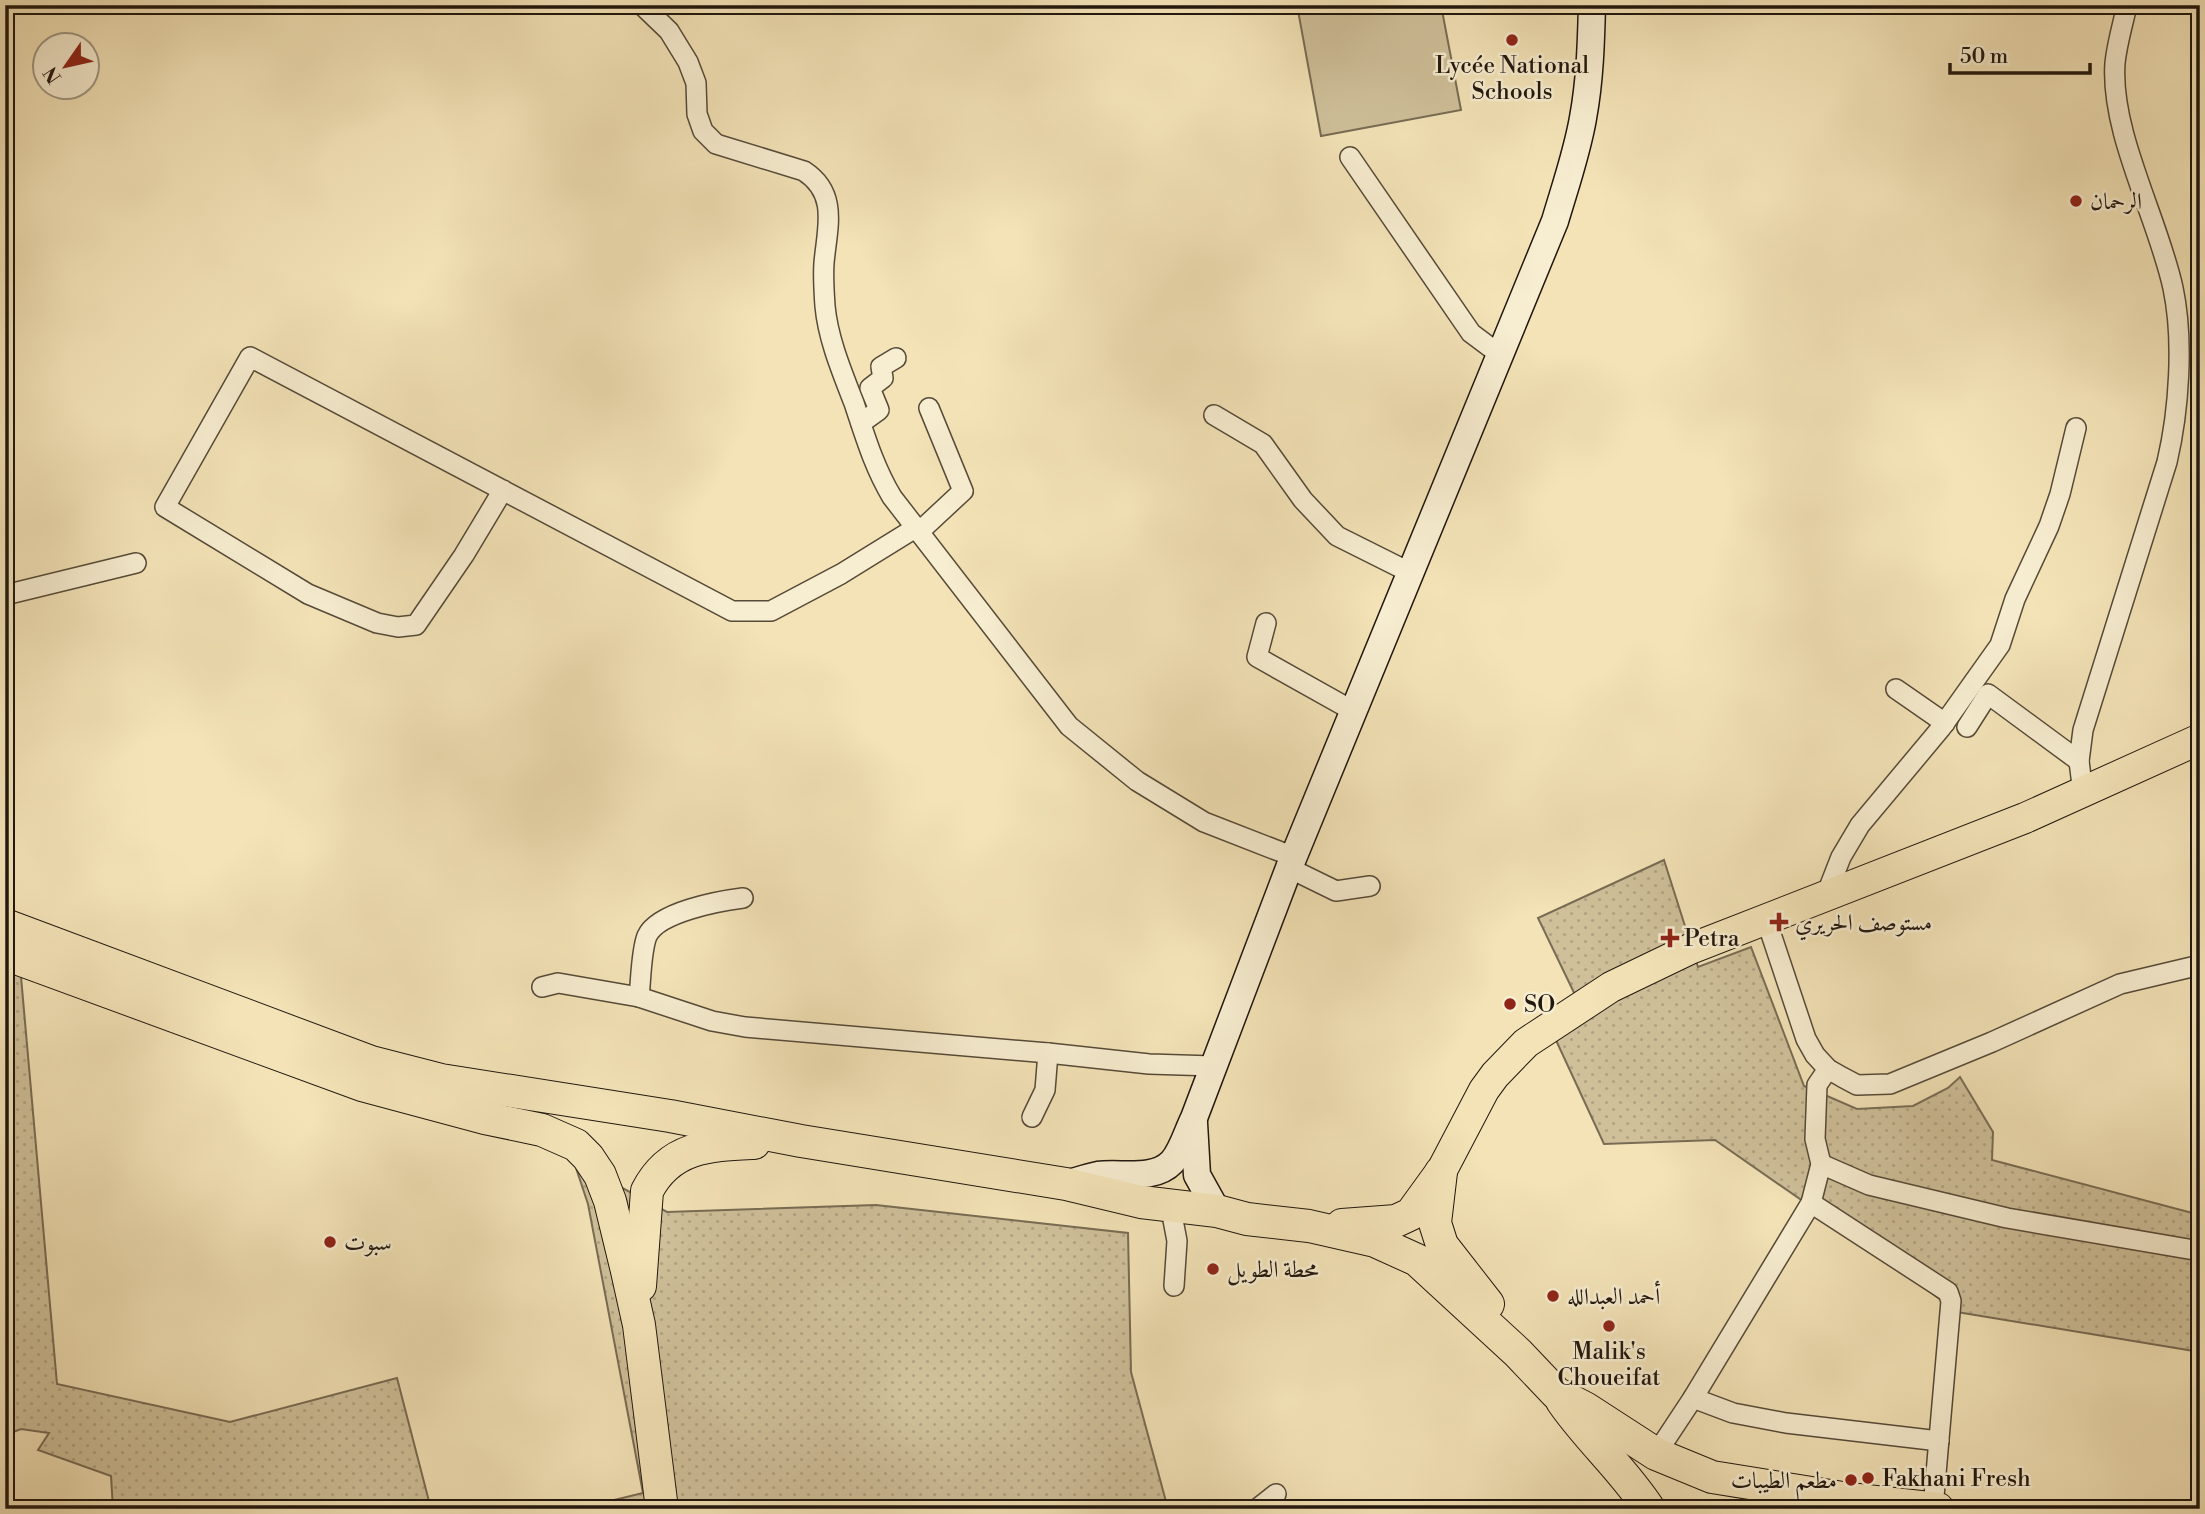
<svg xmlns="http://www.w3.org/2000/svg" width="2205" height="1514" viewBox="0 0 2205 1514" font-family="'Libre Bodoni',Amiri,serif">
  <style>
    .grass { fill: url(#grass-dots); stroke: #786c54; stroke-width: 2 }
    .garden { fill: #cfc09a; stroke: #786c54; stroke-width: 2 }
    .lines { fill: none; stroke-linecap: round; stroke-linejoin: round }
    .minor-casing { stroke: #564a38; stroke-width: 22 }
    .secondary-casing { stroke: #21170e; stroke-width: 29 }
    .primary-casing { stroke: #21170e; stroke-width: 32 }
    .trunk-casing { stroke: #21170e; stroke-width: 34 }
    .minor { stroke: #f7edd0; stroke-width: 19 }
    .secondary { stroke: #f7edd0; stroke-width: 26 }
    .primary { stroke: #f3e3b7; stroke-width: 30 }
    .trunk { stroke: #f3e3b7; stroke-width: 32 }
    .poi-dot { fill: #8f2418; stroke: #f7edd0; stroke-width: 2.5 }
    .labels { text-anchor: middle; stroke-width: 5; stroke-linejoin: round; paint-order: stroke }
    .poi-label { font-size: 23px; fill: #21170e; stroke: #f7edd0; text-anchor: start }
  </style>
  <defs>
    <pattern id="grass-dots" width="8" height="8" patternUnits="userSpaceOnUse" patternTransform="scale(1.75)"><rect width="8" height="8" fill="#cfc09a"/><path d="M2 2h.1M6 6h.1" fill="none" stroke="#b1a484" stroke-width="1.8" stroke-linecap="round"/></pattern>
  </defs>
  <rect width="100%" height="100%" fill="#f3e3b7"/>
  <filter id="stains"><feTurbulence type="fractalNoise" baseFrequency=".00286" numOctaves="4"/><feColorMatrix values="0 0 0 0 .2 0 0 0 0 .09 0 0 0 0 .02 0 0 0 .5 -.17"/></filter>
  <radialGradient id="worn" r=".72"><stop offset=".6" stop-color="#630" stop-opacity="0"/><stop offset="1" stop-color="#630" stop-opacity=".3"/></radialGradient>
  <!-- grass -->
  <g class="grass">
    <polygon points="1664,860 1698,967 1751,947 1804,1086 1857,1109 1913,1106 1948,1088 1960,1077 1993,1132 1992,1160 2200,1215 2200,1352 1957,1312 1889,1261 1715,1140 1604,1144 1555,1038 1579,1003 1538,918"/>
    <polygon points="5,924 19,954 57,1384 230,1422 397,1378 431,1509 113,1509 111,1476 38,1450 49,1433 21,1429 5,1435"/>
    <polygon points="574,1162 667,1212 876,1205 1128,1233 1131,1372 1168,1509 577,1509 643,1493 588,1204"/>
  </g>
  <!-- garden -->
  <polygon class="garden" points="1297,5 1441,5 1461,110 1321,136"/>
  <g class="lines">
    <!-- minor casing -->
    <g class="minor-casing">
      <g id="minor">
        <path d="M642 5 669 31 688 62 696 83 697 114 703 131 716 144 804 171C839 194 827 228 824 263 823 277 824 292 825 306 828 339 842 372 854 403 865 436 874 467 892 497L1069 726 1137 781 1204 822 1294 857"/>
        <polyline points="1350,157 1471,333 1499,354"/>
        <polyline points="1214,415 1263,444 1303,500 1337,536 1411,573"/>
        <polyline points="861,423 879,410 870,388 883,378 881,367 896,358"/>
        <polyline points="503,490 464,555 416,625 398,627 377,623 308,594 165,507 250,357 732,611 771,611 841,574 917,527"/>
        <polyline points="920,531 963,491 929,408"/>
        <polyline points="5,595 136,563"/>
        <polyline points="1266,623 1257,657 1355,712"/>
        <polyline points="1896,689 1945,723"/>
        <polyline points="1967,727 1988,694 2079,761"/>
        <path d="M2083 793 2079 761 2083 730 2167 462C2179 411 2184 340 2173 288 2158 218 2110 133 2115 63 2117 43 2123 24 2127 5"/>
        <polyline points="1289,868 1336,891 1370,886"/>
        <polyline points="1825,898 1841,857 1860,825 1941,728 2000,645 2015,599 2049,526 2060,494 2076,428"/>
        <polyline points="1766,919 1806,1039 1815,1055 1828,1069 1842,1077 1857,1085 1890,1084 1992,1042 2120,984 2200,965"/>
        <polyline points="542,987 558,983 639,997 712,1021 745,1027 1048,1053 1149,1064 1213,1066"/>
        <path d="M639 997C641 980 641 951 647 936 658 912 719 901 743 898"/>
        <polyline points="1828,1069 1817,1085 1815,1139 1821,1164 1811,1203 1948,1292 1951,1301 1933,1508"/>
        <polyline points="1032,1117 1045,1090 1048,1053"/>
        <polyline points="1821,1164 1869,1185 2007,1218 2200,1251"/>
        <polyline points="1170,1204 1177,1241 1174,1286"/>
        <polyline points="1693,1398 1733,1413 1786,1423 1939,1441"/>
        <polyline points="1656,1454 1693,1398 1811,1203"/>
        <polyline points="1257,1509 1276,1494"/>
      </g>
    </g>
    <!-- secondary casing -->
    <g class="secondary-casing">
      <g id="secondary">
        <polyline points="1194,1123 1197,1175 1217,1211"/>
        <path d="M1066 1184C1077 1181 1087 1177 1098 1175 1121 1172 1154 1181 1172 1162 1182 1151 1187 1132 1194 1118L1289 868 1555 221C1565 187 1577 153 1583 118 1590 80 1591 43 1592 5"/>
      </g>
    </g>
    <!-- primary casing -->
    <g class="primary-casing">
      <polyline id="primary" points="1441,1172 1484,1090 1495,1075 1526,1043 1611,987 1690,949 2025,818 2200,739"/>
    </g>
    <!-- trunk casing -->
    <g class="trunk-casing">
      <g id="trunk">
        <polyline points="5,925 371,1062 441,1080 670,1116 801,1141 1066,1184 1141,1202 1217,1211 1247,1219 1309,1226 1375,1241 1417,1260 1518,1353 1556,1393 1585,1408 1656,1454 1712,1477 1849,1499 1938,1509"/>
        <polyline points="5,954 362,1085 485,1118 542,1130 576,1145 588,1157 600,1175 610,1201 627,1271 639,1325 662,1509"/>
        <polyline points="1441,1172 1435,1223 1442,1245 1488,1304"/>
        <polyline points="1342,1225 1396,1221 1411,1214 1440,1174"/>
        <path d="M640 1286 647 1191C670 1146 710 1145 754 1143"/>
        <path d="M1562 1401C1588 1439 1624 1470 1649 1509"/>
      </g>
    </g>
    <!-- minor -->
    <use href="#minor" class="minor"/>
    <!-- secondary -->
    <use href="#secondary" class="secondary"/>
    <!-- primary -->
    <use href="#primary" class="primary"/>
    <!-- trunk -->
    <use href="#trunk" class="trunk"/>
  </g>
  <!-- markers -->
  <g class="poi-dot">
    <circle cx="1512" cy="40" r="7"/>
    <circle cx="2076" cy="201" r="7"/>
    <path d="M1775.5 911.5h7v7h7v7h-7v7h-7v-7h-7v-7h7z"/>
    <path d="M1666.5 927.5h7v7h7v7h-7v7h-7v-7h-7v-7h7z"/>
    <circle cx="1510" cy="1004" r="7"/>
    <circle cx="330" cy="1242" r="7"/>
    <circle cx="1213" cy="1269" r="7"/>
    <circle cx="1553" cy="1296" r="7"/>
    <circle cx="1609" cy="1326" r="7"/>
    <circle cx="1868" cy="1478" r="7"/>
    <circle cx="1851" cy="1480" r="7"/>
  </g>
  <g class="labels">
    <!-- poi labels -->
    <g class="poi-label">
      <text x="1512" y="73" text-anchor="middle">Lycée National<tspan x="1512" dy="26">Schools</tspan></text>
      <text x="2090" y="209">الرحمان</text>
      <text x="1795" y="930">مستوصف الحريري</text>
      <text x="1684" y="946">Petra</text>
      <text x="1524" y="1012">SO</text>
      <text x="344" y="1250">سبوت</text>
      <text x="1227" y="1277">محطة الطويل</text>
      <text x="1567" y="1304">أحمد العبدالله</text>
      <text x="1609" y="1359" text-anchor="middle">Malik's<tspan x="1609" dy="26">Choueifat</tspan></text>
      <text x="1882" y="1486">Fakhani Fresh</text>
      <text x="1837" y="1488" text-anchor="end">مطعم الطيبات</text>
    </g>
  </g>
  <!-- margin -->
  <rect width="2205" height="1514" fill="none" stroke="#f3e3b7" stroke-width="28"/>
  <rect x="7" y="7" width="2191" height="1500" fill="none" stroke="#21170e" stroke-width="3.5"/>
  <rect x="14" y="14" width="2177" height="1486" fill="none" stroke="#21170e" stroke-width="2"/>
  <!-- north arrow -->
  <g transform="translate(66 66) rotate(236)"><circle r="33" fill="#f7edd0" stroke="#a19782" stroke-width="2"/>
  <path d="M0-5L12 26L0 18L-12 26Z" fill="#8f2418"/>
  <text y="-10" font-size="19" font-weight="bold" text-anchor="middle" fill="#21170e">N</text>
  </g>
  <!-- scale -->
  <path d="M1950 63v10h140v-10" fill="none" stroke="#21170e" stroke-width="3.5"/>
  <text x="1960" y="63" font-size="21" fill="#21170e" stroke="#f7edd0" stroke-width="5" paint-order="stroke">50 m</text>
  <rect width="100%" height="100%" filter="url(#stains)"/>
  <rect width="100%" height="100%" fill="url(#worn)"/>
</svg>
